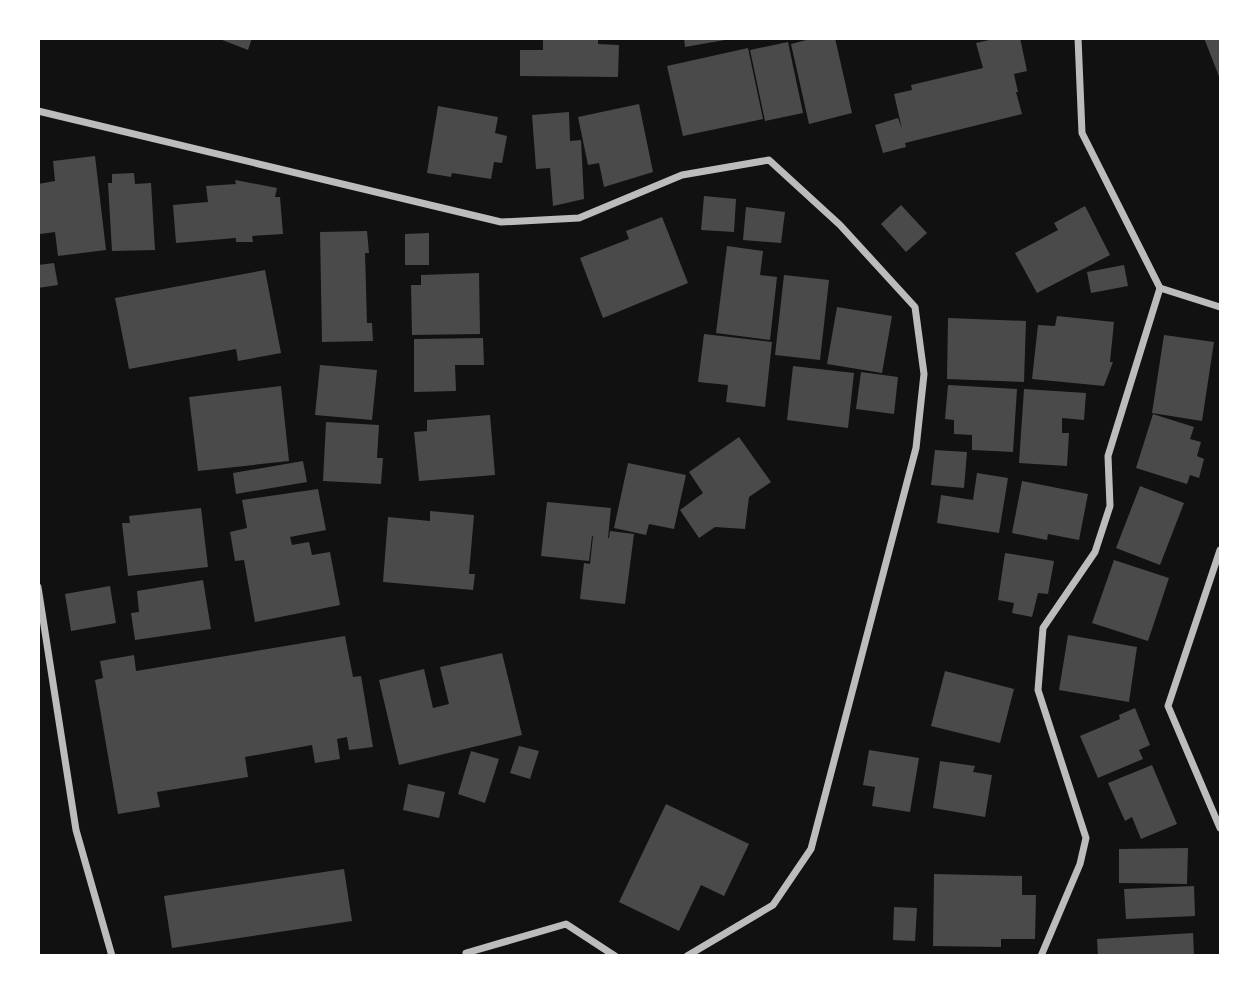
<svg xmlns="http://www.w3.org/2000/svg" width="1259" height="994" viewBox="0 0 1259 994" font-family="Montserrat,sans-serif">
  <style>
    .building { fill: #4a4a4a }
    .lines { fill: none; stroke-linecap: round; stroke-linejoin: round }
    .minor { stroke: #bcbcbc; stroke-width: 7 }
  </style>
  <rect width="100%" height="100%" fill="#111"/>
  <!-- building -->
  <g class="building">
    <polygon points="217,38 252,38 248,50"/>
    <polygon points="543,38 598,38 598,44 619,45 618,77 520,76 520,50 543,50"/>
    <polygon points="684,38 725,38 725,40 685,47"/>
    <polygon points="814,38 835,38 852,113 809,124 791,44"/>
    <polygon points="998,38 1020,38 1027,71 1014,74 1018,92 1016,92 1022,114 905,143 906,147 883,153 875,125 898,118 902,129 894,94 912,90 911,85 983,68 976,43"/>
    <polygon points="1204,38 1220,38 1220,79"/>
    <polygon points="788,42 803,113 765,121 750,50"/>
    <polygon points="748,48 763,119 683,136 667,66"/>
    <polygon points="639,104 653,172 604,187 599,163 588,165 578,117"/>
    <polygon points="438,106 498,117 495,133 507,136 502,163 494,162 491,179 452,173 451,177 427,173"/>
    <polygon points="569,112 570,141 581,140 584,199 553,206 550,168 536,169 532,115"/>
    <polygon points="95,156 106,250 58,256 55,232 40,234 38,184 55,181 53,161"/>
    <polygon points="134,173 135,184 151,183 155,250 112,251 108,183 112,183 112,174"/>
    <polygon points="235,180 277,188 275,197 280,197 283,234 252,236 253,242 236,242 236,238 176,243 173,205 208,202 206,186 236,184"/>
    <polygon points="704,196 736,199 734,232 701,230"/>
    <polygon points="901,205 927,233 906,252 881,224"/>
    <polygon points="1085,206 1110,255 1037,293 1015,253 1058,230 1054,223"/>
    <polygon points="746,207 785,212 781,243 743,240"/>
    <polygon points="662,217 688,283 603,318 580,258 629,239 626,231"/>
    <polygon points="367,231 369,253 365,253 367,323 372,323 373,341 322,342 320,232"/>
    <polygon points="429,233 429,265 405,265 405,234"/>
    <polygon points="727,246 763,251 760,275 777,277 770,340 716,333"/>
    <polygon points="54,263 58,285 38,288 38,265"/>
    <polygon points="1124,265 1128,286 1091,293 1087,272"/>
    <polygon points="265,270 281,353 238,361 236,349 129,369 115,298"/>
    <polygon points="479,273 480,334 412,335 411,285 421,285 421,275"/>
    <polygon points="784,275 829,280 820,360 775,355"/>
    <polygon points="837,307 892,316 882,373 827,364"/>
    <polygon points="1057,316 1114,322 1110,362 1113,362 1104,386 1032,379 1038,325 1055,326"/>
    <polygon points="948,318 1026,321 1024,382 947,379"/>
    <polygon points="704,334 772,342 765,407 726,402 728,385 698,382"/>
    <polygon points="1164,335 1214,342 1202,421 1152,413"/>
    <polygon points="483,338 484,365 455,365 456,391 414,392 414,339"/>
    <polygon points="320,365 377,370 372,420 315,415"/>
    <polygon points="793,366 854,373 848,428 787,420"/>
    <polygon points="861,372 898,377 894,414 856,409"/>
    <polygon points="948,385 1017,389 1013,452 972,450 972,435 954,434 954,420 945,419"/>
    <polygon points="281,386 289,461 198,471 189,397"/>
    <polygon points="1024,389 1086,393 1084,420 1062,418 1062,433 1069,433 1067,466 1019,463"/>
    <polygon points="1153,414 1194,427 1190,439 1201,442 1197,456 1204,459 1199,478 1190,475 1187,484 1136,468"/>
    <polygon points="490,415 495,475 419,481 414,432 427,431 427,420"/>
    <polygon points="326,422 379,425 377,458 383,458 381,484 323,481"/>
    <polygon points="739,437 771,482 749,497 745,529 715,527 699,538 680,510 703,493 689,472"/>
    <polygon points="935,450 967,452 964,488 931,485"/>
    <polygon points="303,461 307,482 236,494 233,473"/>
    <polygon points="628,463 686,475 674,529 649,524 646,535 614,528"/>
    <polygon points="977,473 1008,478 999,533 937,523 941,495 973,500"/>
    <polygon points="1022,481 1088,494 1079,540 1048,534 1047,540 1012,533"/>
    <polygon points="1140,486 1184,503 1160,565 1116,548"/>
    <polygon points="318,489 326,530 290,537 292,545 309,542 312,555 330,552 340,605 255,622 244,560 235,561 230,532 247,528 242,500"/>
    <polygon points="547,502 611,508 608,538 609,538 610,531 634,534 625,604 580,599 584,563 590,564 593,536 592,536 589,561 541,556"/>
    <polygon points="201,508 208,567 128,576 122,523 130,523 129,516"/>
    <polygon points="430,511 474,515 469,574 475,574 473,590 383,582 388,517 430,521"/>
    <polygon points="1005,553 1054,561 1048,594 1038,593 1032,617 1012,613 1014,603 998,600"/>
    <polygon points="1114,560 1169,578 1148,641 1092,623"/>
    <polygon points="203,580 211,629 135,640 131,613 139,612 137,591"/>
    <polygon points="110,586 116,623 71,631 65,594"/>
    <polygon points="1068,635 1137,647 1129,702 1059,690"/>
    <polygon points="345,636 353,677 361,676 373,747 349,750 347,737 337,739 340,759 315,763 312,745 245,757 248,777 157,792 160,807 118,814 95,680 103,678 100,661 134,655 136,671"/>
    <polygon points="502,653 522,735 399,765 379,680 424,669 433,708 449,704 440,667"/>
    <polygon points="945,671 1014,689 1000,743 931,726"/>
    <polygon points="1135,708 1150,745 1139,750 1143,759 1098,778 1080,736 1120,719 1119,715"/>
    <polygon points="519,746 539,751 530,779 510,773"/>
    <polygon points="869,750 919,758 910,812 872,806 875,787 863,785"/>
    <polygon points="471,751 499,759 485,803 458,794"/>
    <polygon points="940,761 975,766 973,772 992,775 985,817 933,808"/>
    <polygon points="1152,765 1177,824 1141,839 1132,817 1125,821 1108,783"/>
    <polygon points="408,784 445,792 439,818 403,810"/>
    <polygon points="666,804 749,844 724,896 701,885 679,931 619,902"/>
    <polygon points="1188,848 1187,884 1119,883 1119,849"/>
    <polygon points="344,869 352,921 172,948 164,896"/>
    <polygon points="934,874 1022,876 1022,895 1036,895 1035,939 1001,939 1001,947 933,946"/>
    <polygon points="1194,886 1195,916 1126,919 1124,889"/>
    <polygon points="894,907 917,908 915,941 893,940"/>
    <polygon points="1193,933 1194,956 1098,956 1097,939"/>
  </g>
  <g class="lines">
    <!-- minor -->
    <g class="minor">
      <polyline points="1078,38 1082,133 1160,288 1220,307"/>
      <polyline points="38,111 501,222 579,218 682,175 769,160 840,225 915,307 924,374 916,448 811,849 773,905 687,956"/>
      <polyline points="1220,550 1168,706 1220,828"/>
      <polyline points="38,587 76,830 112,956"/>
      <polyline points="466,953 566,924 615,956"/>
      <polyline points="1041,956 1080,864 1086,838 1038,690 1043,628 1095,552 1110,506 1108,456 1160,288"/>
    </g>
  </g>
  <!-- border -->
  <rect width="1259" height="994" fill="none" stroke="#ffffff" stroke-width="80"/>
</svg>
